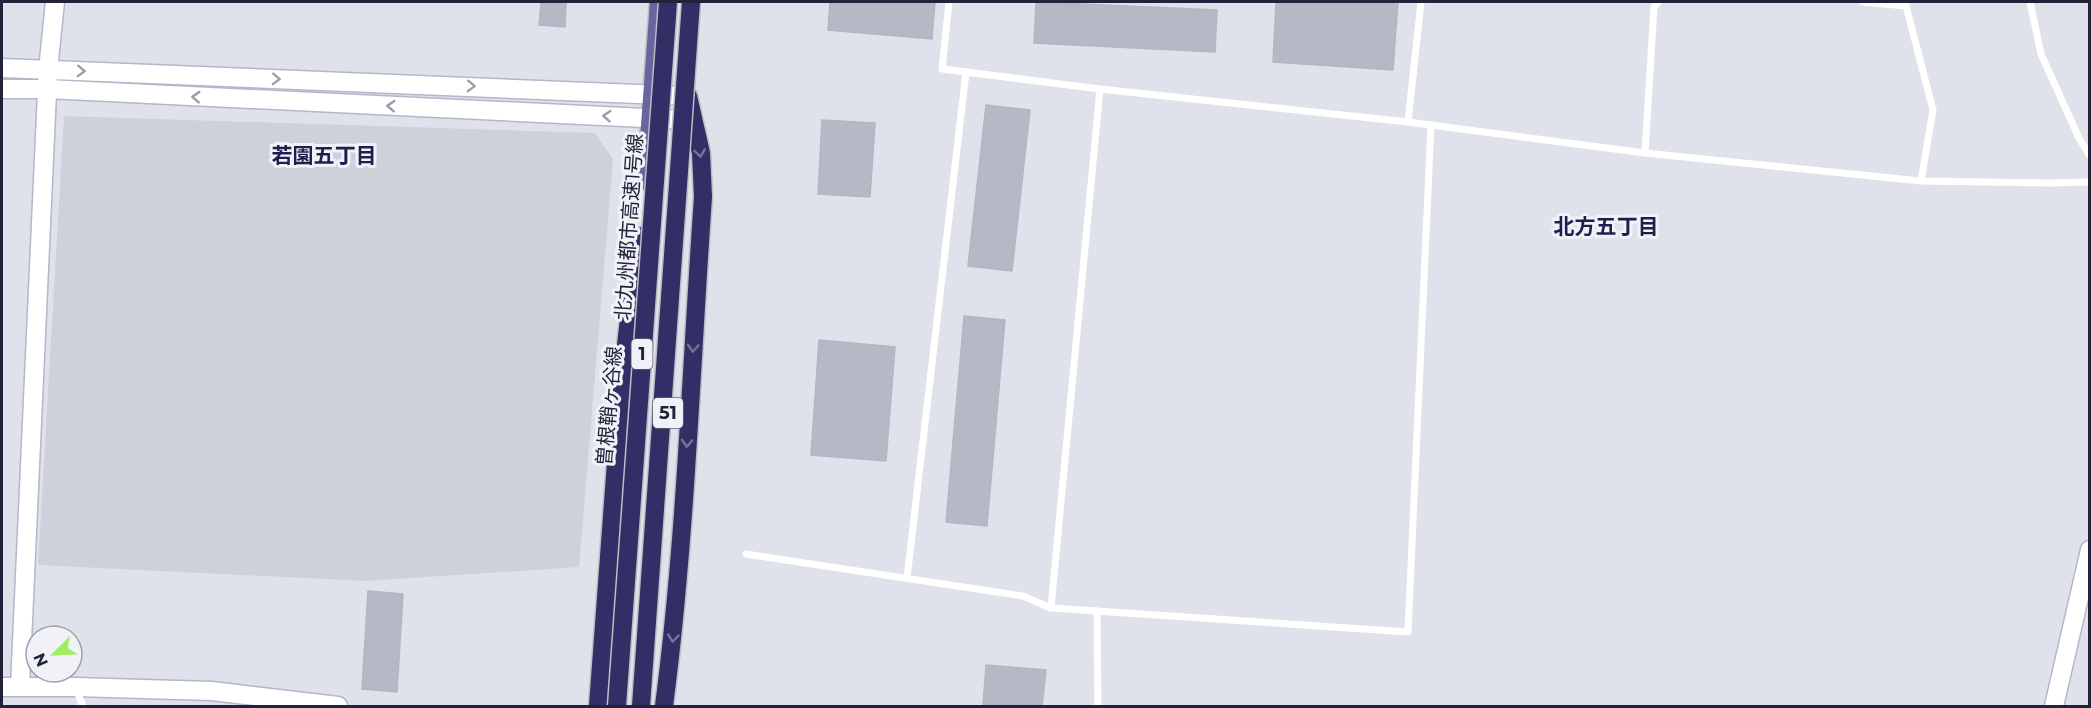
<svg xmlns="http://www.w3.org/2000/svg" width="2091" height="708" viewBox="0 0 2091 708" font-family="Montserrat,'Noto Sans JP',sans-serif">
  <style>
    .built { fill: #cfd1da }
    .building { fill: #b6b8c5; stroke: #b3b5c4; stroke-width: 1.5 }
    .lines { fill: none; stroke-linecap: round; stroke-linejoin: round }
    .secondary-casing { stroke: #b4b6ca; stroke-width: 21 }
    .primary-casing { stroke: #bdbdc4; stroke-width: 21 }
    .highway-casing { stroke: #bdbdc4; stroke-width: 21 }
    .lane { stroke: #fff; stroke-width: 7 }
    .secondary { stroke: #fff; stroke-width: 18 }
    .primary { stroke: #68669f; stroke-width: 18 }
    .highway { stroke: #332e66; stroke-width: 18 }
    .highway-bridge-casing { stroke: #bdbdc4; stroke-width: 21; stroke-linecap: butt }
    .highway-bridge { stroke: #332e66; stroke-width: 18 }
    .oneway { stroke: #9c9ca7 }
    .oneway2 { stroke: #767399 }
    .labels { text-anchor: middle; stroke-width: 6; stroke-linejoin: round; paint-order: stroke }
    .shield { fill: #f1f2f7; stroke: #606073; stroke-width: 1.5 }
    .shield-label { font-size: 18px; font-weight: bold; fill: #22223b }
    .street-label { font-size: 20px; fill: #22223b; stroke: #f1f2f7 }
    .neighbourhood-label { font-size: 21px; font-weight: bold; fill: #201e4c; stroke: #f1f2f7 }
  </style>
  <rect width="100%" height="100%" fill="#e0e2eb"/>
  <!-- built -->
  <polygon class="built" points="64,116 595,133 613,159 579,567 365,581 38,565"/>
  <!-- building -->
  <g class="building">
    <polygon points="541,2 566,2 565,27 539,25"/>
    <polygon points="830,2 935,2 932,39 828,30"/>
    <polygon points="1036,2 1217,10 1215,52 1034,43"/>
    <polygon points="1276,2 1398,2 1393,70 1273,62"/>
    <polygon points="986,105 1030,110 1012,271 968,266"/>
    <polygon points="822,120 875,123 870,197 818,194"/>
    <polygon points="964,316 1005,320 987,526 946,522"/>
    <polygon points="819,340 895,347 886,461 811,455"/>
    <polygon points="368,591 403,594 397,692 362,689"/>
    <polygon points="986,665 1046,670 1042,706 983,706"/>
  </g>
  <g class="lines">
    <!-- secondary casing -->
    <g class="secondary-casing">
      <g id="secondary">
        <polyline points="2,68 688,96"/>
        <polyline points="2,89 47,89 686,120"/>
        <polyline points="20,686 48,70 55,2"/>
        <polyline points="2,687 75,687 212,691 338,706"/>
        <polyline points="2054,706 2090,550"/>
      </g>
    </g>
    <!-- primary casing -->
    <g class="primary-casing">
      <g id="primary">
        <polyline points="646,181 659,2"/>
        <polyline points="613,618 622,523"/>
      </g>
    </g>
    <!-- highway casing -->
    <g class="highway-casing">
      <g id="highway">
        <polyline points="598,706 622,381 630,310 643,236"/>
        <path d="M664 706C686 538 691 366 703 197L701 153 688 96"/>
      </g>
    </g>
    <!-- lane -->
    <g class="lane">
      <polyline points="949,2 942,69 1100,89 1408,122 1645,153 1921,181 2050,183 2090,182"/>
      <polyline points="1863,2 1906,6"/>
      <polyline points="1905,2 1933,110 1921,181"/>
      <polyline points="2030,2 2041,54 2079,138 2090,156"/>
      <polyline points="1408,122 1421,2"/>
      <polyline points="1645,153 1654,7 1658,2"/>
      <polyline points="746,554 1023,596 1051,608 1408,632 1431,125"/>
      <polyline points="907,578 966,72"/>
      <polyline points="1051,608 1100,89"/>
      <polyline points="1097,611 1098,706"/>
      <polyline points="76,689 83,706"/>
    </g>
    <!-- secondary -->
    <use href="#secondary" class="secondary"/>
    <!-- primary -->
    <use href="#primary" class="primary"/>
    <!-- highway -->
    <use href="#highway" class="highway"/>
    <!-- highway-bridge casing -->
    <g class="highway-bridge-casing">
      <g id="highway-bridge">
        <polyline points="617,706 668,2"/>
        <polyline points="641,706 691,2"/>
      </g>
    </g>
    <!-- highway-bridge -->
    <use href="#highway-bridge" class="highway-bridge"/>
  </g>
  <!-- one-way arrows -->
  <defs><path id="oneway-chevron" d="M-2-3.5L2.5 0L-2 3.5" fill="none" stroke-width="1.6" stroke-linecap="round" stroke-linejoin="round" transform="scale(1.5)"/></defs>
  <g class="oneway">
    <use href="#oneway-chevron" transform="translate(81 71) rotate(2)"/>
    <use href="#oneway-chevron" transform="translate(276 79) rotate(2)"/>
    <use href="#oneway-chevron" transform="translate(471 86) rotate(2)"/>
    <use href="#oneway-chevron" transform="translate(196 97) rotate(-177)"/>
    <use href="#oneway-chevron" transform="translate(391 106) rotate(-177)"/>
    <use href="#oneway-chevron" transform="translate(607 116) rotate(-176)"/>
  </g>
  <g class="oneway2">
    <use href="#oneway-chevron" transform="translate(700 153) rotate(82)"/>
    <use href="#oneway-chevron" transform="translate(693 348) rotate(94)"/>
    <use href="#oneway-chevron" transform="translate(687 443) rotate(93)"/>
    <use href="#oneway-chevron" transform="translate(673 638) rotate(96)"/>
  </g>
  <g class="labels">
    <!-- shield labels -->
    <g class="shield">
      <rect x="631.5" y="339" width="21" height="30" rx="4.5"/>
      <rect x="653" y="398" width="30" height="30" rx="4.5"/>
    </g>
    <g class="shield-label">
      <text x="642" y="360">1</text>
      <text x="668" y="419">51</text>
    </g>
    <!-- street labels -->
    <g class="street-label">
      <text transform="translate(629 227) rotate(-86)" y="7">北九州都市高速1号線</text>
      <text transform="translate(609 406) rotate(-85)" y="7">曽根鞘ヶ谷線</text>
    </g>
    <!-- neighbourhood labels -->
    <g class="neighbourhood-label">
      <text x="324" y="163">若園五丁目</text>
      <text x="1606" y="234">北方五丁目</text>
    </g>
  </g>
  <!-- border -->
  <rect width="2091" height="708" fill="none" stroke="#22223b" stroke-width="6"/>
  <!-- north arrow -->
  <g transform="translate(54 654) rotate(246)"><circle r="28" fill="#f1f2f7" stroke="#9e9fac" stroke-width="1.5"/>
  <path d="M0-4.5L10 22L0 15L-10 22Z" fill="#a0ee5c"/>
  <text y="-9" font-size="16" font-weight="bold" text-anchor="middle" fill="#22223b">N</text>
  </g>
</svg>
